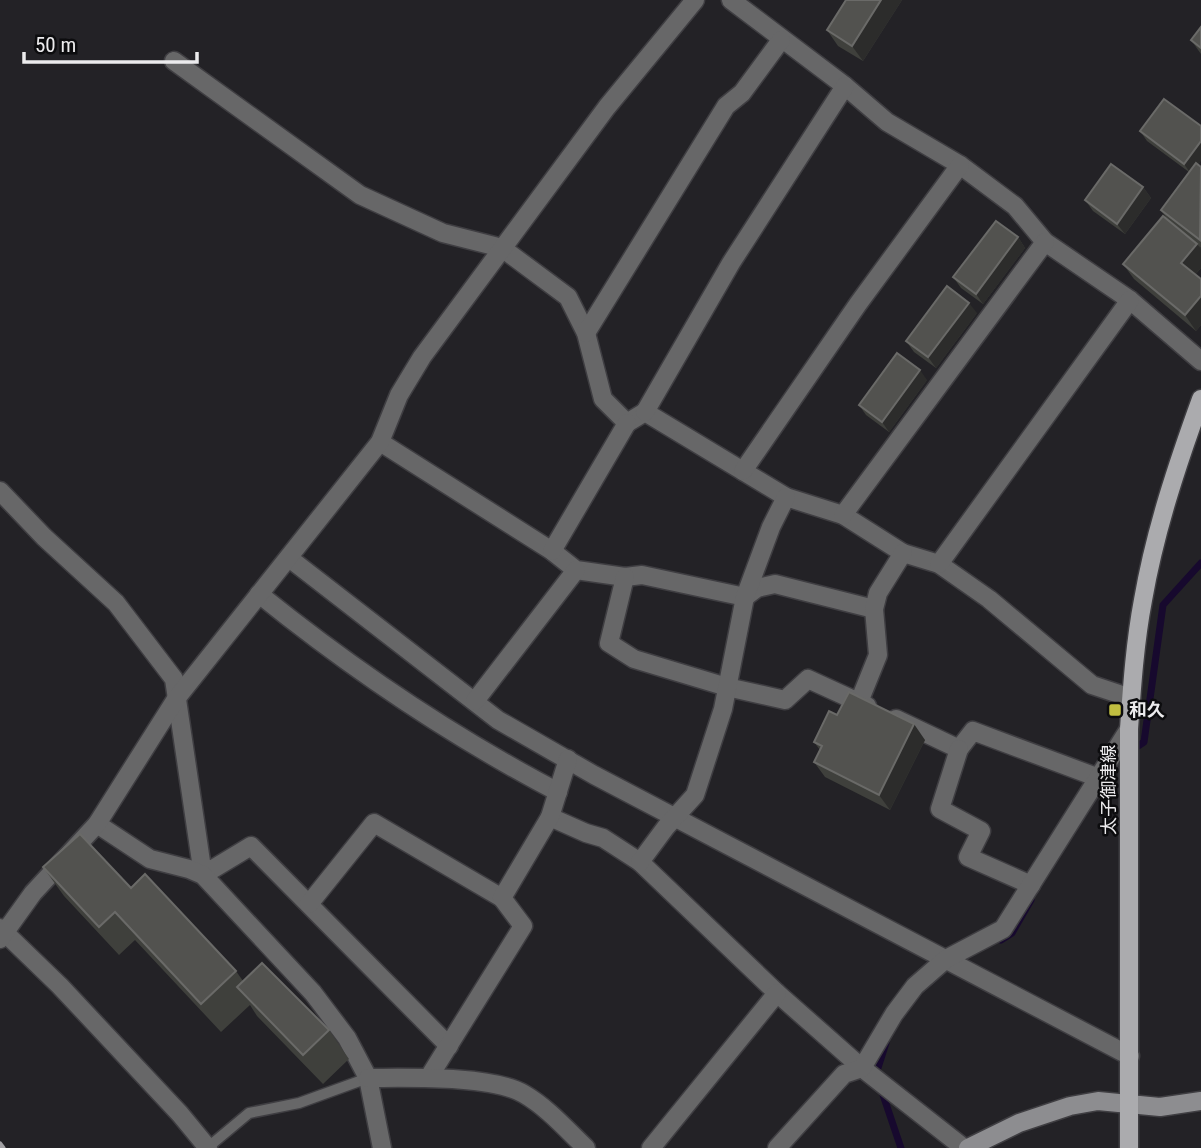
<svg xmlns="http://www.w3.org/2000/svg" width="1201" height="1148" viewBox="0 0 1201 1148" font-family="'Roboto Condensed','Noto Sans JP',sans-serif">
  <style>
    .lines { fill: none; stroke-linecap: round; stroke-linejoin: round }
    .stream { stroke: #17092e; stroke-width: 7 }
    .lane-casing { stroke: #3f3e42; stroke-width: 13 }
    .street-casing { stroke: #3f3e42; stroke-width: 21 }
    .secondary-casing { stroke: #3f3e42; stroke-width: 21 }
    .primary-casing { stroke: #3f3e42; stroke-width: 21 }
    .lane { stroke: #676768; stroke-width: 10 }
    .street { stroke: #676768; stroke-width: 18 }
    .secondary { stroke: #8d8d90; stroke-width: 18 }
    .primary { stroke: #ababae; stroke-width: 18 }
    .rail { stroke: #a2a1a4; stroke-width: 5 }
    .wall { fill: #3f403c }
    .shaded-wall { fill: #2c2c2b }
    .building { fill: #52524f; stroke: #6a6a68; stroke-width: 2 }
    .poi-dot { fill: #c0be40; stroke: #0c0c0e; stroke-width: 2.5 }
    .labels { text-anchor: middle; stroke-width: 5; stroke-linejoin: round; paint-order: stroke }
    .poi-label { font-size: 18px; font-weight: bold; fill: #ecebed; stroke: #0c0c0e; text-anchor: start }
    .street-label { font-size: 18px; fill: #ecebed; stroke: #0c0c0e }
  </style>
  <rect width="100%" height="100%" fill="#232226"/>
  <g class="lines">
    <!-- stream -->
    <g class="stream">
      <polyline points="1132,750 1144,742 1163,605 1201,563"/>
      <polyline points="1001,940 1012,933 1031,900"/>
      <polyline points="878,1078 876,1074 886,1043"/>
      <polyline points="881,1089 901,1148"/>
    </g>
    <!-- lane casing -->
    <g class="lane-casing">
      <polyline id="lane" points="207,1148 249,1113 299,1103 368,1078"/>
    </g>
    <!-- street casing -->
    <g class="street-casing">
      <g id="street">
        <polyline points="731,0 845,86 887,122 960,165 1015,206 1045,242 1130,300 1201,361"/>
        <polyline points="174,61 360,195 443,233 502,248 568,297 586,333 603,399 627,423 645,412 786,497 843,515 903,553 939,564 989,599 1092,685 1131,698"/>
        <polyline points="586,333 726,106 742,93 781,40"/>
        <polyline points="645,412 731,263 845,86"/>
        <polyline points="380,442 552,551 576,570 625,577 642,575 745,597 757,588 775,584 874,609"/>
        <polyline points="743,471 858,304 960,165"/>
        <polyline points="0,491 44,537 116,603 174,679 203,875 251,846 449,1046"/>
        <polyline points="843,515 1045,242"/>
        <polyline points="552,551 627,423"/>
        <polyline points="289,558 498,720 594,775 1130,1056"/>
        <polyline points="939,564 1130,300"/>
        <polyline points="625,577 609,643 634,659 727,687 785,700 808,679 867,706"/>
        <path d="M259 594C352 669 451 736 558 792"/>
        <polyline points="475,701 576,570"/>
        <polyline points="859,702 878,655 874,609 878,593 903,553"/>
        <polyline points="896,719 959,749 973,731 1099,778"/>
        <polyline points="959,749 940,809 981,831 968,857 1031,885"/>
        <polyline points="550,817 586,833 603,838 640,862 777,993 862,1068 964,1148"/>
        <polyline points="97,824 150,859 189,869 203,875 313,993 347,1038 368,1078 382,1148"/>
        <polyline points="640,862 666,827 695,795 723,709 745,597 771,527 786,497"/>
        <polyline points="309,904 374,823 502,898"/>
        <polyline points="0,928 60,986 180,1114 208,1148"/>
        <polyline points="0,939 33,893 97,824 176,699 380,442 399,395 422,357 607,107 695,0"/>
        <polyline points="429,1077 523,926 502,898 550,817 568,759"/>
        <path d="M368 1078C407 1078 492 1075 524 1094 548 1108 567 1130 586 1148"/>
        <polyline points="651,1148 777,993"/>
        <polyline points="777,1148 844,1074 862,1068 894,1014 915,986 946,959 1003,929 1129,729"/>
      </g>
    </g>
    <!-- secondary casing -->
    <g class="secondary-casing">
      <polyline id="secondary" points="968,1148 1019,1123 1070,1106 1098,1101 1160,1107 1201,1101"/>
    </g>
    <!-- primary casing -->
    <g class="primary-casing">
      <path id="primary" d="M1129 1148V729C1132 686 1135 642 1143 600 1155 531 1177 465 1201 399"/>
    </g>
    <!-- lane -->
    <use href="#lane" class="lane"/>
    <!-- street -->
    <use href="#street" class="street"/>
    <!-- secondary -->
    <use href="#secondary" class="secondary"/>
    <!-- primary -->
    <use href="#primary" class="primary"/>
    <!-- rail -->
    <polyline class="rail" points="0,1144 3,1148"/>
  </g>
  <!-- wall -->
  <g class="wall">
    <polygon points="846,0 902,0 863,61 838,46 827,30"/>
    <polygon points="1201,27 1201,54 1191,40"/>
    <polygon points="1140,131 1200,162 1201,163 1200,162 1198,165 1201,167 1201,248 1199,246 1201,249 1201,268 1195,275 1201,279 1201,325 1196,331 1134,279 1123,264 1166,218 1161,210 1189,172 1147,141"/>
    <polygon points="1143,187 1151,198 1125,234 1093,211 1085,200"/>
    <polygon points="1018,237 1025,248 983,304 961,288 953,277"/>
    <polygon points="977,313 936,368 914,352 906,341"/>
    <polygon points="927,380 889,432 866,415 859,405"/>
    <polygon points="837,715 925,740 890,810 825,777 814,762 820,750 814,742"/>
    <polygon points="43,867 236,971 243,981 329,1030 349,1059 323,1084 257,1016 250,1005 221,1032 135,940 119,955 64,896"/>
  </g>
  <!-- shaded-wall -->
  <g class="shaded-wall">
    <polygon points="881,0 902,0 863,61 852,46"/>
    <polygon points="1201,141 1201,161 1191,174 1184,164"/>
    <polygon points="1143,187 1151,198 1125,234 1117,224"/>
    <polygon points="1018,237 1025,248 983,304 976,294"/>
    <polygon points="1197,244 1201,249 1201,268 1192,278 1181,263"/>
    <polygon points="1201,296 1201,325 1196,331 1185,315"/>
    <polygon points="969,303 977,313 936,368 928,357"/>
    <polygon points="920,370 927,380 889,432 882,422"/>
    <polygon points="914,724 925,740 890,810 879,795"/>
  </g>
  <!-- building -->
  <g class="building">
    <polygon points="846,0 881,0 852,46 827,30"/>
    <polygon points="1201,27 1201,48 1191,40"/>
    <polygon points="1164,99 1201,126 1201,141 1184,164 1140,131"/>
    <polygon points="1196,163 1201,167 1200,240 1161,210"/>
    <polygon points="1111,164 1143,187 1117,224 1085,200"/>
    <polygon points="1163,216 1197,244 1181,263 1201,279 1201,296 1185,315 1123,264"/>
    <polygon points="996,221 1018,237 976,294 953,277"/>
    <polygon points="947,286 969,303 928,357 906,341"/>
    <polygon points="897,353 920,370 882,422 859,405"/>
    <polygon points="849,692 914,724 879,795 814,762 822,746 814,742 829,711 837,715"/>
    <polygon points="80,834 131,888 145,874 236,971 201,1004 115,912 99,927 43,867"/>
    <polygon points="262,963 329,1030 303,1055 237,987"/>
  </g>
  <!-- markers -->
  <rect class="poi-dot" x="1108" y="703" width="14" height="14" rx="3.5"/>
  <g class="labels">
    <!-- poi labels -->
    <g class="poi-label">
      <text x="1129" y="716">和久</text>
    </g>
    <!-- street labels -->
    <g class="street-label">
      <text transform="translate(1109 790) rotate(-90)" y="6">太子御津線</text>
    </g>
  </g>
  <!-- scale -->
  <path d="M24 52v10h173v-10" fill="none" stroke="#ecebed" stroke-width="3.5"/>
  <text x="35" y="52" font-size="21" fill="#ecebed" stroke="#0c0c0e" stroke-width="5" paint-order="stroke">50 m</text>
</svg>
